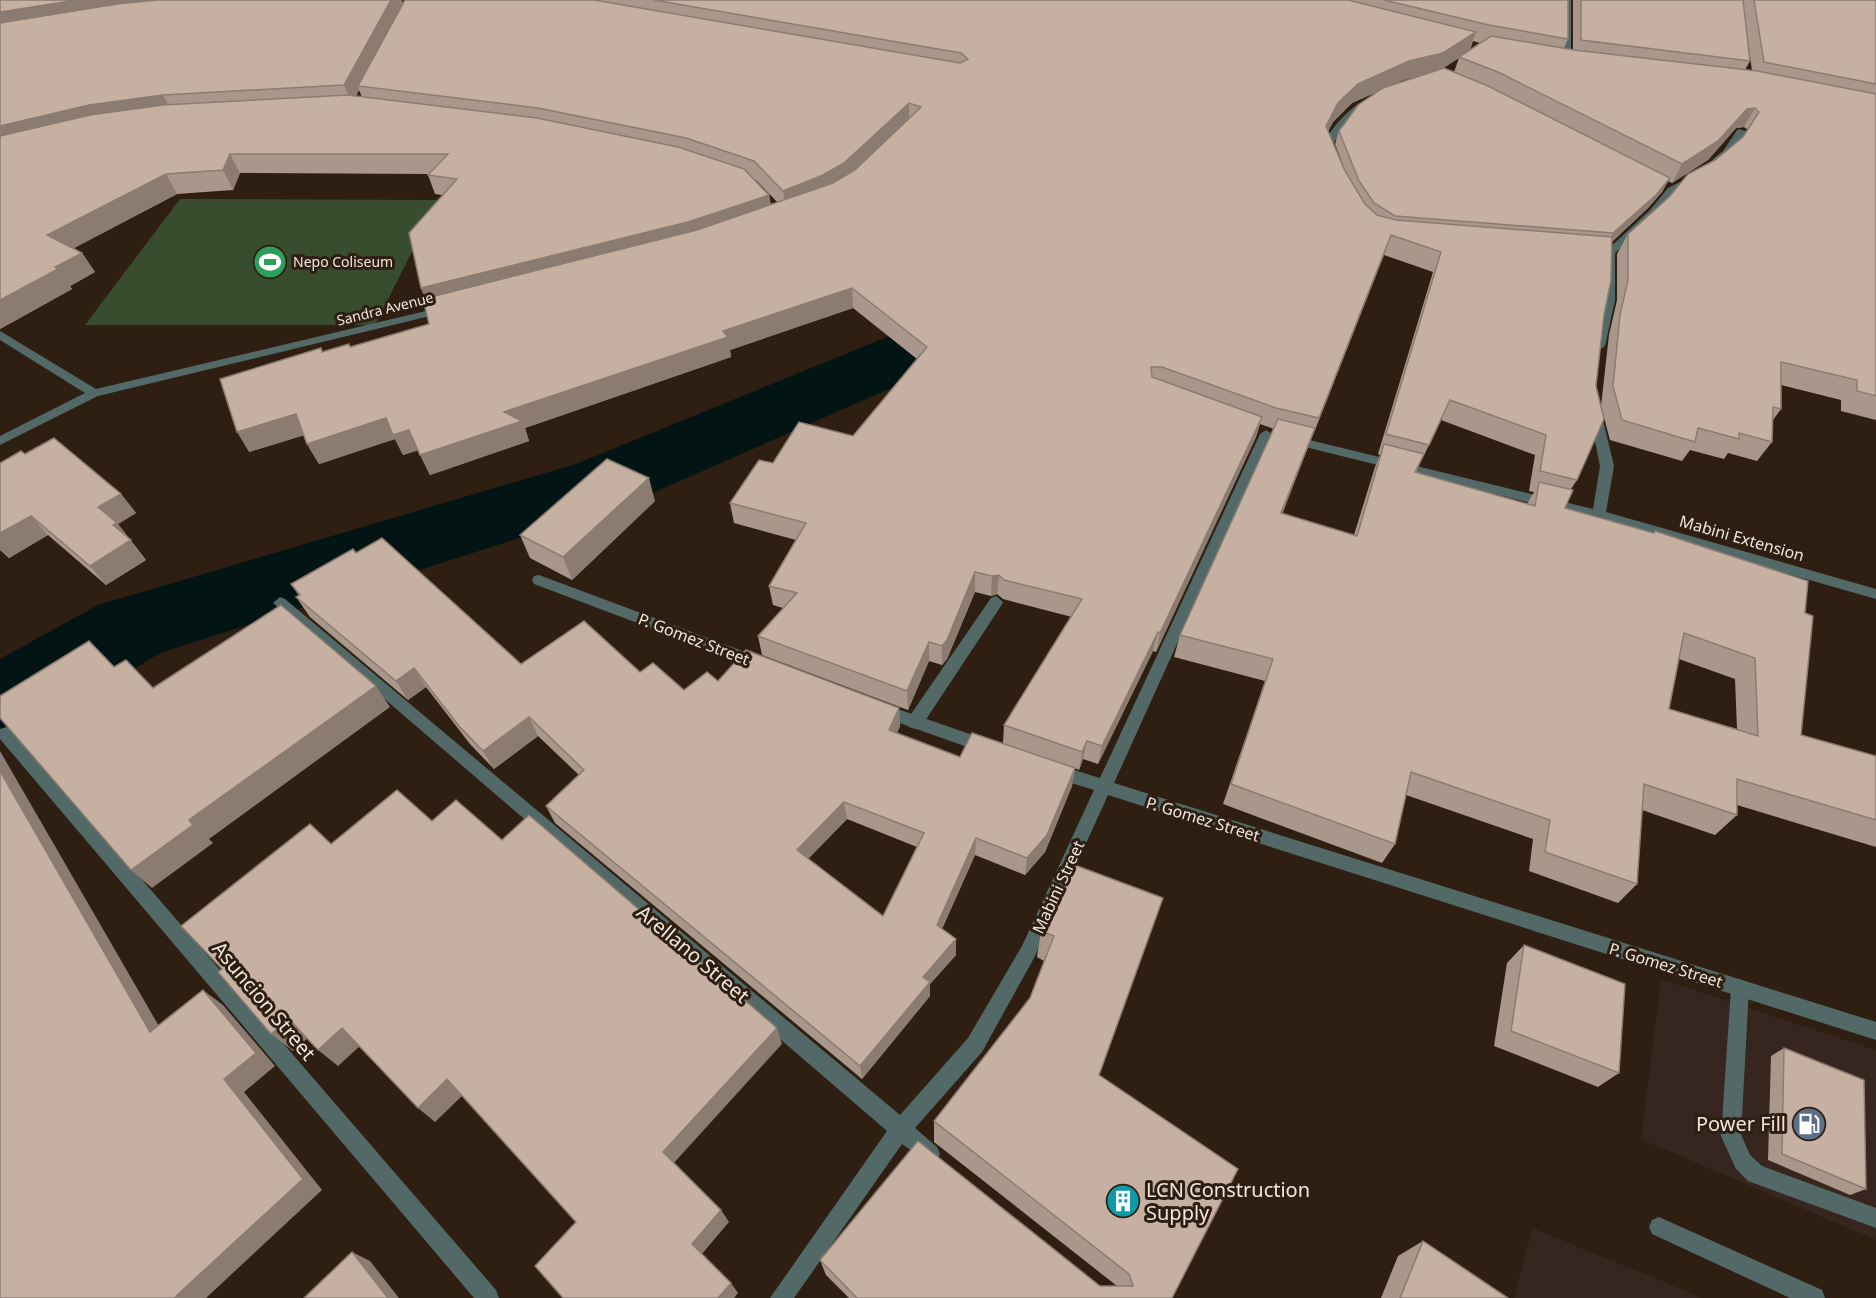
<svg xmlns="http://www.w3.org/2000/svg" width="1876" height="1298" viewBox="0 0 1876 1298" font-family="'Noto Sans',sans-serif">
  <style>
    .commercial { fill: #372520 }
    .green { fill: #374d2e }
    .lines { fill: none; stroke-linecap: round; stroke-linejoin: round }
    .river { fill: #031415; fill-rule: evenodd }
    .lane { fill: #526967; fill-rule: evenodd }
    .street { fill: #526967; fill-rule: evenodd }
    .wall { fill: #aa978b; fill-rule: evenodd }
    .shaded-wall { fill: #8b7b71 }
    .building { fill: #c6b0a2; stroke: #8b7b71; stroke-width: 1.5; fill-rule: evenodd }
    .labels { text-anchor: middle; stroke-width: 6; stroke-linejoin: round; paint-order: stroke }
    .far-poi-label { font-size: 14px; fill: #f0e6dd; stroke: #2e1f12; text-anchor: start }
    .far-street-label { font-size: 14px; fill: #f0e6dd; stroke: #2e1f12 }
    .street-label { font-size: 16px; fill: #f0e6dd; stroke: #2e1f12 }
    .near-street-label { font-size: 20px; fill: #f0e6dd; stroke: #2e1f12 }
    .near-poi-label { font-size: 20px; fill: #f0e6dd; stroke: #2e1f12; text-anchor: end }
  </style>
  <rect width="100%" height="100%" fill="#2e1f12"/>
  <!-- commercial -->
  <g class="commercial">
    <polygon points="1661,979 1876,1050 1876,1240 1641,1139"/>
    <polygon points="1532,1228 1650,1276 1702,1298 1514,1298"/>
  </g>
  <!-- green -->
  <polygon class="green" points="180,199 438,200 375,325 85,325"/>
  <g class="lines">
    <!-- river -->
    <polygon class="river" points="1024,285 1048,291 1058,305 1048,319 632,502 160,653 32,730 0,740 0,659 98,605 576,464 1000,291"/>
    <!-- lane -->
    <g class="lane">
      <polygon points="996,596 1003,602 1001,606 921,727 915,729 909,727 907,722 909,717 991,598"/>
      <polygon points="1740,979 1747,982 1749,988 1741,1135 1750,1155 1762,1166 1876,1208 1876,1228 1748,1181 1736,1169 1721,1136 1731,988 1733,982"/>
      <polygon points="1659,1217 1822,1290 1825,1298 1790,1298 1652,1234 1649,1227 1652,1220"/>
    </g>
    <!-- street -->
    <g class="street">
      <polygon points="1563,0 1571,0 1571,63 1566,66 1561,63"/>
      <path d="M1371 96 1379 98 1351 119 1333 144 1338 157 1329 159 1323 144C1335 123 1349 108 1371 96Z"/>
      <path d="M1738 129 1746 131C1738 143 1729 165 1713 163V159L1723 151Z"/>
      <polygon points="1692,176 1701,178 1676,192 1658,214 1615,253 1615,300 1605,346 1599,350 1595,349 1593,346 1603,300 1605,252 1650,210 1668,188"/>
      <polygon points="447,306 451,307 451,311 98,396 0,445 0,436 85,393 0,340 0,331 96,389"/>
      <polygon points="1595,408 1601,412 1614,466 1606,512 1876,589 1876,599 1599,520 1289,443 1283,439 1289,435 1593,509 1600,466 1589,412"/>
      <polygon points="1266,430 1272,434 1114,783 1876,1022 1876,1040 1108,795 1034,958 982,1052 915,1128 937,1147 940,1154 937,1161 930,1164 902,1144 794,1298 770,1298 887,1131 273,603 280,597 285,599 900,1115 968,1038 1022,946 1094,790 1049,776 1047,771 1049,766 1055,764 1100,778 1260,434"/>
      <polygon points="539,575 764,659 767,663 764,667 754,667 534,584 532,580 534,576"/>
      <polygon points="883,704 993,742 995,747 993,752 987,754 877,715 875,710 877,705"/>
      <polygon points="6,727 12,729 496,1290 499,1298 474,1298 0,739 0,729"/>
    </g>
  </g>
  <!-- wall -->
  <g class="wall">
    <path d="M0 0 403 3 405 0H1568V39L1564 48 1573 49V0H1876V420L1841 411V400L1781 385V409L1773 420 1772 442 1757 461 1728 453 1724 459 1690 450 1682 461 1610 440 1601 406 1609 335 1617 300V254L1628 234 1743 137 1748 130 1744 127 1736 128 1708 160 1672 183 1668 181 1662 192 1648 208 1612 242 1604 315 1577 480 1571 489 1565 508 1653 533 1655 531 1805 613 1801 735 1876 756V847L1737 805V815L1715 835 1642 810 1637 884 1618 903 1529 871 1533 839 1406 795 1395 844 1382 863 1223 804 1265 681 1174 657 1180 635 1274 429 1260 424 1256 437 1156 652 1153 651 1098 764 1083 759 1079 770 1075 768 1072 786 1045 852 1025 875 975 855 942 929 956 939V955L930 984V996L862 1079 555 823 546 806 579 775 538 736 494 769 470 744 426 687 408 700 310 617 296 597 299 596 291 584 356 553 521 664 640 672 684 690 718 681 899 708 900 726 897 733 960 757 1003 743 1004 725 1072 617 1003 599 997 594 991 596 975 592 947 659 942 665 929 661 908 710 762 655 758 636 783 608 773 605 769 586 796 540 734 523 730 503 773 463 853 436 917 359 853 308 730 350 731 357 525 428 529 441 430 475 418 450 403 455 395 439 319 464 307 444 304 435 249 452 323 352 351 347 429 324 425 299 421 288 442 195 435 194 428 175 429 174 240 173 233 190 177 194 74 248 82 253 95 272 70 286 72 289 0 329ZM1747 34 1752 71 1745 70 1750 61ZM1473 41 1480 43 1470 50ZM1459 58 1454 72 1442 69ZM1419 76 1392 85 1403 80ZM359 90 362 97 356 96ZM1379 91 1339 131 1335 144 1346 173 1328 131 1333 122 1352 103ZM754 180 757 181 778 203 771 205 769 195ZM1384 255 1433 272 1378 454 1380 455 1375 467 1354 535 1282 513ZM1441 420 1535 455 1529 491 1534 492 1527 504 1416 472ZM1679 659 1735 679 1737 729 1669 709ZM847 819 917 847 883 916 808 859Z"/>
    <polygon points="25,454 121,494 136,513 118,524 146,560 106,585 48,535 9,558 0,550 0,463"/>
    <polygon points="655,501 572,580 530,558 520,535"/>
    <polygon points="1072,864 1099,1075 1172,1298 849,1298 826,1275 820,1260 1100,1286 1117,1286 934,1142 934,1121 1030,998 1044,961 1037,957 1041,931"/>
    <polygon points="1524,945 1619,1073 1598,1087 1494,1046 1507,963"/>
    <polygon points="1784,1048 1866,1189 1850,1195 1768,1160 1771,1056"/>
    <polygon points="1423,1241 1508,1298 1381,1298 1398,1256"/>
  </g>
  <!-- shaded-wall -->
  <g class="shaded-wall">
    <polygon points="77,0 246,0 0,33 0,12"/>
    <polygon points="391,0 402,0 404,6 358,86 359,90 352,104 344,85"/>
    <polygon points="1476,32 1469,51 1437,72 1403,80 1352,103 1333,122 1321,145 1326,126 1338,103 1358,84"/>
    <polygon points="163,95 173,114 0,149 0,126 89,105"/>
    <polygon points="909,103 909,122 846,182 786,210 783,191"/>
    <polygon points="1755,108 1744,127 1736,128 1708,160 1672,183 1682,164 1747,109"/>
    <polygon points="230,154 240,173 233,190 223,170"/>
    <polygon points="166,174 177,194 61,255 47,235"/>
    <polygon points="1670,178 1662,192 1648,208 1606,247 1613,233"/>
    <polygon points="769,195 772,215 429,308 421,288"/>
    <polygon points="1391,235 1384,255 1312,438 1319,418"/>
    <polygon points="82,253 95,272 70,286 72,289 0,329 0,300 55,267"/>
    <polygon points="852,288 853,308 730,350 731,357 525,428 529,441 430,475 420,455 504,412 723,331"/>
    <polygon points="296,414 308,434 249,452 237,432"/>
    <polygon points="1262,417 1256,437 1156,652 1160,633"/>
    <polygon points="386,418 409,430 419,450 403,455 395,439 319,464 307,444"/>
    <polygon points="1315,428 1307,450 1274,536 1281,513"/>
    <polygon points="649,478 655,501 572,580 563,557"/>
    <polygon points="121,494 136,513 118,524 146,560 106,585 90,566 98,507"/>
    <polygon points="31,516 48,535 9,558 0,549 0,533"/>
    <polygon points="975,572 975,592 947,659 942,665 942,646"/>
    <polygon points="999,575 997,594 991,596 992,576"/>
    <polygon points="1158,632 1153,651 1098,764 1102,746"/>
    <polygon points="929,642 929,661 908,710 907,691"/>
    <polygon points="414,668 426,687 408,700 396,681"/>
    <polygon points="376,686 390,707 209,839 213,843 152,888 131,870 189,820"/>
    <polygon points="899,708 900,726 890,749 889,730"/>
    <polygon points="529,717 538,736 494,769 483,751"/>
    <polygon points="1087,741 1083,759 1079,770 1082,752"/>
    <polygon points="0,751 171,1047 150,1032 0,771"/>
    <polygon points="1075,768 1072,786 1045,852 1025,875 1027,858"/>
    <polygon points="844,802 847,819 800,867 797,850"/>
    <polygon points="976,838 975,855 937,940 937,925"/>
    <polygon points="956,939 956,955 930,984 930,996 862,1079 860,1066 923,977"/>
    <polygon points="203,990 223,1005 275,1066 244,1092 322,1190 206,1298 174,1298 224,1079"/>
    <polygon points="289,1019 310,1036 293,1051 271,1034"/>
    <polygon points="342,1028 361,1045 338,1066 318,1050"/>
    <polygon points="777,1028 782,1044 672,1165 663,1152"/>
    <polygon points="447,1079 463,1095 435,1122 418,1108"/>
    <polygon points="721,1210 729,1222 701,1255 692,1244"/>
    <polygon points="352,1252 370,1261 399,1298 388,1298"/>
    <polygon points="731,1283 738,1293 734,1298 718,1298"/>
  </g>
  <!-- building -->
  <g class="building">
    <polygon points="0,0 77,0 0,12"/>
    <polygon points="158,0 391,0 344,85 163,95 89,105 0,126 0,23 117,4"/>
    <polygon points="405,0 594,0 960,63 968,59 961,53 654,0 1348,0 1476,32 1443,53 1409,61 1358,84 1338,103 1326,126 1345,171 1365,204 1377,215 1396,220 1612,237 1611,280 1604,315 1596,386 1604,419 1577,480 1540,471 1546,435 1450,400 1429,445 1386,434 1441,252 1391,235 1319,418 1276,408 1162,367 1151,367 1152,377 1262,417 1160,633 1158,632 1102,746 1087,741 1082,752 1004,725 1082,599 1004,580 999,575 992,576 975,572 947,640 942,646 929,642 907,691 758,636 797,593 769,586 806,523 730,503 759,460 773,463 799,422 853,436 927,347 852,288 723,331 728,337 504,412 522,421 420,455 409,430 393,435 386,418 307,444 296,414 237,432 220,379 321,348 322,352 349,344 350,347 429,324 423,299 697,230 833,183 855,170 921,107 909,103 844,163 823,175 783,191 754,161 686,138 538,108 358,86"/>
    <polygon points="1384,0 1568,0 1568,39 1489,25"/>
    <polygon points="1581,0 1743,0 1750,61 1581,40"/>
    <polygon points="1754,0 1876,0 1876,84 1764,62"/>
    <polygon points="1491,36 1574,50 1757,71 1876,94 1876,396 1857,391 1857,380 1781,362 1781,409 1773,407 1772,442 1739,433 1739,439 1698,428 1695,442 1622,420 1613,386 1620,315 1628,280 1628,234 1670,196 1688,174 1715,160 1743,137 1759,112 1755,108 1747,109 1718,141 1682,164 1498,72 1459,57"/>
    <polygon points="1444,68 1488,86 1670,178 1656,195 1613,233 1395,216 1374,203 1359,181 1339,131 1358,105 1383,88"/>
    <polygon points="348,95 537,118 678,147 744,169 769,195 688,222 421,288 409,233 457,179 428,175 448,154 230,154 223,170 166,174 47,235 82,253 55,267 58,269 0,300 0,136 90,115 163,105"/>
    <path d="M1278 419 1315 428 1281 513 1357 536 1384 444 1424 454 1415 472 1535 506 1539 482 1573 490 1565 508 1654 533 1655 531 1808 581 1805 613 1813 616 1801 735 1876 756V820L1737 779V815L1644 784 1637 884 1545 852 1550 820 1411 772 1395 844 1231 784 1273 659 1180 635ZM1684 633 1755 658 1758 736 1669 709Z"/>
    <polygon points="54,438 121,494 98,507 117,523 113,525 131,540 90,566 31,516 0,533 0,463 21,451 25,454"/>
    <polygon points="607,459 649,478 563,557 520,535"/>
    <path d="M382 538 521 664 584 621 640 672 653 663 684 690 707 672 718 681 746 650 899 708 889 730 960 757 972 733 1075 768 1047 835 1027 858 976 838 937 925 956 939 923 977 930 982 860 1066 546 806 584 770 529 717 483 751 459 726 414 668 396 681 296 597 300 595 291 584 353 549 356 553ZM844 802 924 833 883 916 797 850Z"/>
    <polygon points="281,605 376,686 189,820 193,825 131,870 0,718 0,696 89,641 114,667 126,660 153,688"/>
    <polygon points="0,771 150,1032 203,990 256,1053 224,1079 303,1179 174,1298 0,1298"/>
    <polygon points="397,790 432,821 456,800 502,840 529,815 777,1028 663,1152 721,1210 692,1244 731,1283 718,1298 563,1298 535,1266 576,1222 447,1079 418,1108 342,1028 318,1050 289,1019 271,1034 218,972 222,969 181,926 310,824 331,844"/>
    <polygon points="1072,864 1163,898 1099,1075 1238,1169 1172,1298 857,1298 820,1260 918,1141 1100,1286 1133,1286 1129,1274 934,1121 1030,998 1054,936 1041,931"/>
    <polygon points="1524,945 1625,984 1619,1073 1511,1031"/>
    <polygon points="1784,1048 1864,1080 1866,1189 1782,1154"/>
    <polygon points="1423,1241 1508,1298 1400,1298"/>
    <polygon points="352,1252 388,1298 304,1298"/>
  </g>
  <!-- icons -->
  <defs>
    <g id="stadium-disc" transform="scale(1.725)"><circle r="9.5" fill="#2e9e5b" stroke="#2e1f12"/><path d="M0-5a6.5 5 0 1 0 0 10a6.5 5 0 1 0 0-10ZM-3.5-1.8h7v3.6h-7Z" fill="#fff"/></g>
    <g id="fuel-disc" transform="scale(1.725)"><circle r="9.5" fill="#5c6f8a" stroke="#2e1f12"/><path d="M-5.5-6h7V0h2V4h1.3V-2.5L3-4.5l.8-.8L6-3V5H2.5V1h-1V6h-7ZM-4.2-4.7v3.2H.2V-4.7Z" fill="#fff"/></g>
    <g id="building-disc" transform="scale(1.725)"><circle r="9.5" fill="#0f9aa8" stroke="#2e1f12"/><path d="M-4-6H4V6H1V3H-1V6H-4ZM-2.5-4.3h1.7v1.8h-1.7ZM.8-4.3h1.7v1.8H.8ZM-2.5-1h1.7V.8h-1.7ZM.8-1h1.7V.8H.8Z" fill="#fff"/></g>
  </defs>
  <g fill-rule="evenodd">
    <use href="#stadium-disc" x="270" y="262"/>
    <use href="#fuel-disc" x="1809" y="1124"/>
    <use href="#building-disc" x="1123" y="1201"/>
  </g>
  <g class="labels">
    <!-- far-poi labels -->
    <g class="far-poi-label">
      <text x="293" y="267">Nepo Coliseum</text>
    </g>
    <!-- far-street labels -->
    <g class="far-street-label">
      <text transform="translate(385 309) rotate(-14)" y="5">Sandra Avenue</text>
    </g>
    <!-- street labels -->
    <g class="street-label">
      <text transform="translate(1742 538) rotate(16)" y="6">Mabini Extension</text>
      <text transform="translate(694 639) rotate(21)" y="6">P. Gomez Street</text>
      <text transform="translate(1203 819) rotate(17)" y="6">P. Gomez Street</text>
      <text transform="translate(1058 887) rotate(-65)" y="6">Mabini Street</text>
      <text transform="translate(1666 965) rotate(17)" y="6">P. Gomez Street</text>
    </g>
    <!-- near-street labels -->
    <g class="near-street-label">
      <text transform="translate(693 954) rotate(40)" y="7">Arellano Street</text>
      <text transform="translate(264 1001) rotate(50)" y="7">Asuncion Street</text>
    </g>
    <!-- near-poi labels -->
    <g class="near-poi-label">
      <text x="1786" y="1131">Power Fill</text>
      <text x="1146" y="1197" text-anchor="start">LCN Construction<tspan x="1146" dy="23">Supply</tspan></text>
    </g>
  </g>
</svg>
